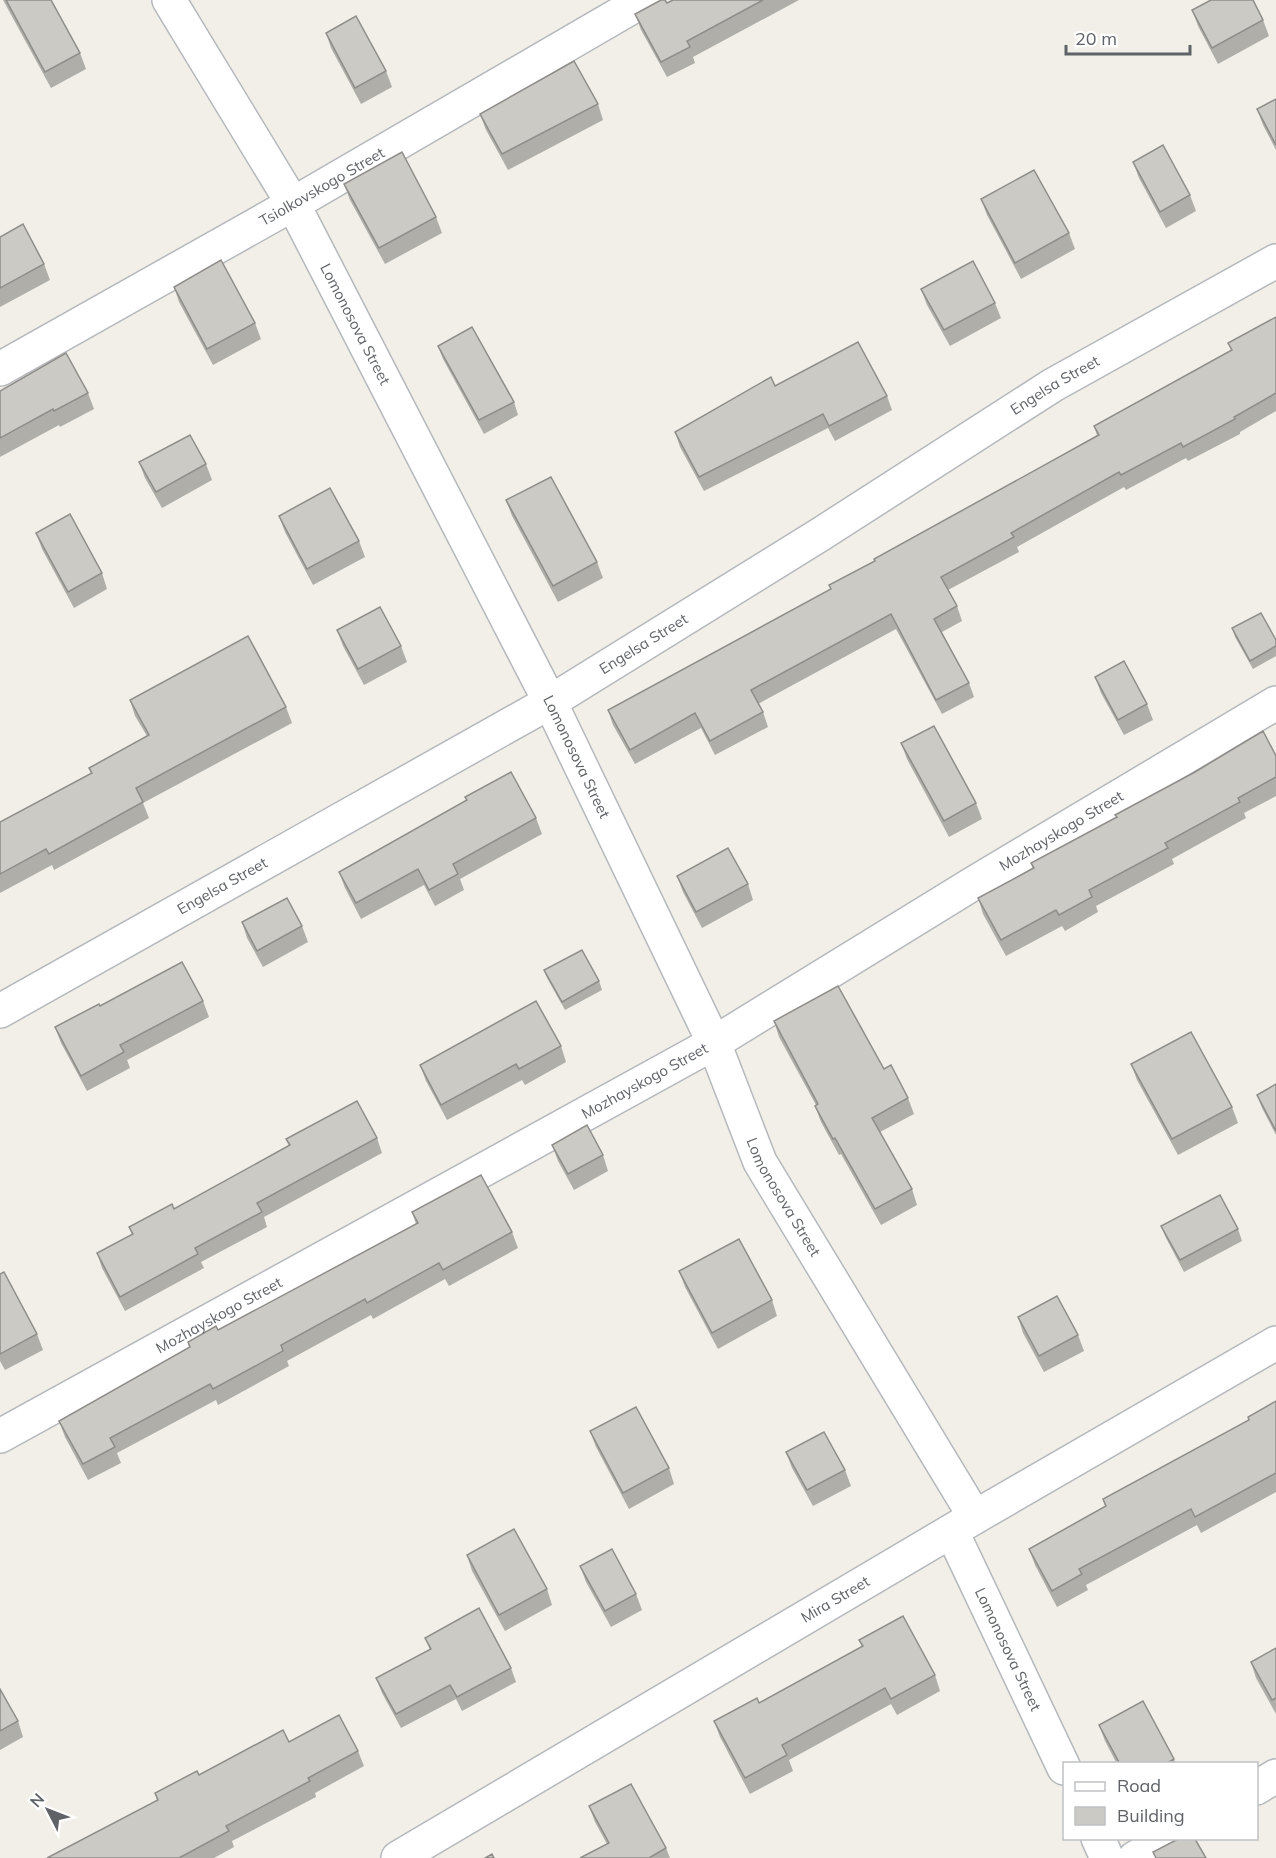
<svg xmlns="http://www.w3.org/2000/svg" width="1276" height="1858" viewBox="0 0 1276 1858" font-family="Mulish,sans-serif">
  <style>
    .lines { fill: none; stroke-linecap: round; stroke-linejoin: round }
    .street-casing { stroke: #b5b8bc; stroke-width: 36 }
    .street { stroke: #fff; stroke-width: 33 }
    .wall { fill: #afaea9 }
    .building { fill: #cccac5; stroke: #8f8d8a; stroke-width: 1.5 }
    .labels { text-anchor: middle; stroke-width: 4.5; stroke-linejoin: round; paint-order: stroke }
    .street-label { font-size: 15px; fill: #5f6368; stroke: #fff }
  </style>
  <rect width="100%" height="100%" fill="#f1efe8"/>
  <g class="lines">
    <!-- street casing -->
    <g class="street-casing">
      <g id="street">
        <path id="s1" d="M169 0 293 204 550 702 714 1043 760 1162 975 1517"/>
        <path id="s2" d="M0 369 293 204 644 0"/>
        <path id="s3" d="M0 1011 550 702 821 534 1053 385 1276 261"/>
        <path id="s4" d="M0 1436 714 1043 974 883 1276 703"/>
        <path id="s5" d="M952 1532 1064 1768"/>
        <polyline points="1256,1788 1276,1776"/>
        <polyline points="1098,1838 1107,1858"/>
        <path id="s6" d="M398 1858 975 1517 1276 1343"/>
        <polyline points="1135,1858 1169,1838"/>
      </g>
    </g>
    <!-- street -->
    <use href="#street" class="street"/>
  </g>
  <!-- wall -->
  <g class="wall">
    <polygon points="3,0 51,0 80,53 86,69 51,88"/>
    <polygon points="673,0 799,0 693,57 695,63 667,77 641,30 635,14 667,3"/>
    <polygon points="1192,10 1263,20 1269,36 1218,64 1198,26"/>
    <polygon points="326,33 386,71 392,87 361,104 331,48"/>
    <polygon points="1276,99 1276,150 1263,125 1257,109"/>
    <polygon points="598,104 603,120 508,170 486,130 480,114"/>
    <polygon points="1133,162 1190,195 1196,211 1166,228 1139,178"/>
    <polygon points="344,184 436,217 442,233 385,264 350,200"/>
    <polygon points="981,199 1069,233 1075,249 1021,279 987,215"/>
    <polygon points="0,237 44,264 50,280 0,307"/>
    <polygon points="174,287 255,323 261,339 213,365 179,302"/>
    <polygon points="921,289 995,303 1001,318 950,346 927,305"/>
    <polygon points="1276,317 1276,411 1240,432 1240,434 1188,461 1186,458 1126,490 1124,487 1017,547 1019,552 948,590 957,606 962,621 942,632 969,683 974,697 942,714 896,629 758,704 763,712 768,727 715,755 701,728 635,764 613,725 608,710 831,590 829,585 874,561 1097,435 1094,426 1231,350 1228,343"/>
    <polygon points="438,346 514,402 518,415 484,434 443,359"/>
    <polygon points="775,386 887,396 892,410 835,441 828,428 704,491 680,447 675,432"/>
    <polygon points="0,391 88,393 94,409 60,427 59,425 0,457"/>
    <polygon points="139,462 206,464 212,480 162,508 145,478"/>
    <polygon points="506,500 597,562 603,578 558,602 512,516"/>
    <polygon points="279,516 359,541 365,557 313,585 285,532"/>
    <polygon points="36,533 102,573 107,589 74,608 42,549"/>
    <polygon points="1232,628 1276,640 1276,656 1253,669 1235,637"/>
    <polygon points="337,630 401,646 407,662 364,685 343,646"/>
    <polygon points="1095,677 1147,704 1153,720 1124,735 1101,693"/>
    <polygon points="130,700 286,707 292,723 143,803 149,818 54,870 52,865 0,893 0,822 91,773 89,768 147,736 135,716"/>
    <polygon points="901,743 976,803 982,819 949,837 907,759"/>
    <polygon points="1276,756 1276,796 1244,813 1246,818 1172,859 1174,864 1096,906 1098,912 1065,931 1062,926 1006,956 983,914 978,898 1033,869 1031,863"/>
    <polygon points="465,797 536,818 542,834 460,879 464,890 435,906 424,885 361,919 345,888 339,872 467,801"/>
    <polygon points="677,876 748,884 753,900 702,928 683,892"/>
    <polygon points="242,922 302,926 308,942 263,967 247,938"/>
    <polygon points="544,970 599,981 602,990 565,1010 547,978"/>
    <polygon points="203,1001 209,1017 127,1060 130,1068 87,1091 61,1043 55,1027 100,1006"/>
    <polygon points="774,1021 884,1069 908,1098 914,1114 880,1132 912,1189 917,1205 881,1225 841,1154 839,1155 821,1122 815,1106 816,1105 779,1037"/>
    <polygon points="561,1046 566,1062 525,1085 522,1080 447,1120 426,1081 420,1065"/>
    <polygon points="1131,1064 1232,1107 1238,1123 1178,1155 1137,1080"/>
    <polygon points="1276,1084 1276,1135 1262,1108 1257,1095"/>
    <polygon points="377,1138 382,1153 264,1217 267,1227 201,1262 204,1268 125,1311 102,1268 97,1253 132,1235 129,1227 174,1209 289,1146 286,1139"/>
    <polygon points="552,1145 603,1155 608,1171 574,1190 558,1161"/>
    <polygon points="412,1212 512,1232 518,1248 449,1286 445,1279 373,1319 371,1315 287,1361 289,1366 218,1405 216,1400 117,1453 121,1463 88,1480 65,1437 59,1421 189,1347 188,1342 218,1330 416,1224"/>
    <polygon points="1161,1226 1238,1229 1242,1241 1184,1272 1166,1238"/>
    <polygon points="679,1271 772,1300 777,1316 718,1349 685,1287"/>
    <polygon points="0,1274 37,1334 43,1350 5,1370 0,1361"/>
    <polygon points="1018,1317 1078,1335 1084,1351 1044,1372 1023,1333"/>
    <polygon points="1276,1401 1276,1492 1201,1533 1197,1525 1086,1585 1088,1590 1057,1607 1035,1565 1029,1549 1105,1506 1103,1499 1249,1420 1248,1417"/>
    <polygon points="590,1431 669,1468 674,1484 629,1509 596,1447"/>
    <polygon points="786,1452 845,1470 851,1486 813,1506 792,1468"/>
    <polygon points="467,1555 547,1589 552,1605 505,1631 472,1571"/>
    <polygon points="580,1566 636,1594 642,1610 611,1627 586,1582"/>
    <polygon points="425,1638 511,1668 516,1682 462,1711 456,1699 401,1728 382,1693 376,1678 430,1650"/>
    <polygon points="859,1640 935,1675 940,1691 897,1715 891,1704 789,1760 793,1771 750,1794 720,1737 714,1721 759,1703 862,1647"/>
    <polygon points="1276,1648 1276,1714 1256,1678 1251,1662"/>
    <polygon points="0,1689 18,1721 23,1737 0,1750"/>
    <polygon points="1099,1725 1174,1759 1176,1764 1117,1764 1105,1741"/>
    <polygon points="289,1742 358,1751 364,1766 315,1793 316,1797 232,1841 234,1847 214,1858 47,1858 157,1800 155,1793 199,1775"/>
    <polygon points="589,1806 666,1848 670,1858 580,1858 607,1844 595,1822"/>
  </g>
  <!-- building -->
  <g class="building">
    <polygon points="6,0 51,0 80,53 45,72"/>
    <polygon points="661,0 665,0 667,3 673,0 763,0 687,41 690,47 661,62 635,14"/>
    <polygon points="1211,0 1253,0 1263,20 1212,48 1192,10"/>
    <polygon points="356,16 386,71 355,88 326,33"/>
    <polygon points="574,61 598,104 502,154 480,114"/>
    <polygon points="1276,99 1276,145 1257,109"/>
    <polygon points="1163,145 1190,195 1160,212 1133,162"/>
    <polygon points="402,152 436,217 379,248 344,184"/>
    <polygon points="1034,170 1069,233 1015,263 981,199"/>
    <polygon points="23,224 44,264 0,288 0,237"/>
    <polygon points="221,260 255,323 207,349 174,287"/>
    <polygon points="973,261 995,303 944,330 921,289"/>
    <polygon points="1276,317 1276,393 1234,417 1235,419 1183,447 1181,443 1121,475 1119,472 1011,533 1014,537 941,577 957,606 934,619 969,683 936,700 891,614 751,690 763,712 710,741 695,713 630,750 608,710 831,589 829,585 875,561 874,559 1099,435 1094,426 1232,350 1228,343"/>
    <polygon points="472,327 514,402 479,420 438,346"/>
    <polygon points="858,342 887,396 829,426 823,414 699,477 675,432 771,377 775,386"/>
    <polygon points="66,353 88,393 54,411 53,409 0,438 0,391"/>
    <polygon points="190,435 206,464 156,492 139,462"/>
    <polygon points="551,477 597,562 553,586 506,500"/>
    <polygon points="330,488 359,541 307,569 279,516"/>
    <polygon points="70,514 102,573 68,592 36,533"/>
    <polygon points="380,607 401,646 358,669 337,630"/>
    <polygon points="1261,613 1276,640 1276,646 1250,661 1232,628"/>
    <polygon points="248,636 286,707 136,788 143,802 49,854 46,849 0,874 0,822 92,773 89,768 149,735 130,700"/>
    <polygon points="1124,661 1147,704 1118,720 1095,677"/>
    <polygon points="934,726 976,803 944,821 901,743"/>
    <polygon points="1263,731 1276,756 1276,777 1238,798 1240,802 1165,843 1168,848 1089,890 1092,897 1059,915 1056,910 1001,940 978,898 1034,868 1031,863 1117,817 1115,815 1195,772"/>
    <polygon points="511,772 536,818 453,864 458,874 429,890 418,869 356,903 339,872 467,800 465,797"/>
    <polygon points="728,848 748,884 696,912 677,876"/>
    <polygon points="287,898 302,926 257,951 242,922"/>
    <polygon points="582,950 599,981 562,1002 544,970"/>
    <polygon points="182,962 203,1001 120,1045 124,1052 81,1076 55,1027 99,1004 100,1006"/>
    <polygon points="838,986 884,1069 891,1065 908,1098 872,1118 912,1189 875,1209 835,1138 833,1139 815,1106 818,1104 774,1021"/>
    <polygon points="536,1001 561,1046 519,1069 516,1064 441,1105 420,1065"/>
    <polygon points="1191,1032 1232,1107 1172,1139 1131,1064"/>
    <polygon points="1276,1084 1276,1131 1257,1095"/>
    <polygon points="357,1101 377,1138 257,1203 262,1212 195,1248 198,1254 120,1297 97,1253 133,1234 129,1227 172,1204 174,1209 290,1145 286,1139"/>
    <polygon points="587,1125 603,1155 568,1174 552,1145"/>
    <polygon points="481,1175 512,1232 443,1270 439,1263 367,1303 365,1299 281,1345 283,1351 213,1389 210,1384 110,1438 115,1447 83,1464 59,1421 190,1347 188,1342 216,1326 218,1330 418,1223 412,1212"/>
    <polygon points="1220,1195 1238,1229 1180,1260 1161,1226"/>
    <polygon points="739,1239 772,1300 712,1333 679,1271"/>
    <polygon points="4,1272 37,1334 0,1354 0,1274"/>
    <polygon points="1057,1296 1078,1335 1039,1356 1018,1317"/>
    <polygon points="1276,1401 1276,1473 1195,1517 1191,1509 1079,1569 1082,1574 1052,1591 1029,1549 1106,1506 1103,1499 1249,1420 1248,1417"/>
    <polygon points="636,1407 669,1468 623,1493 590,1431"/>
    <polygon points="824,1432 845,1470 807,1490 786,1452"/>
    <polygon points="514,1529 547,1589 499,1615 467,1555"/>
    <polygon points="612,1549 636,1594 605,1611 580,1566"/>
    <polygon points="479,1608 511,1668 457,1697 450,1685 396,1714 376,1678 431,1649 425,1638"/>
    <polygon points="903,1616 935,1675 891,1699 885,1688 782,1745 787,1755 745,1778 714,1721 757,1698 759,1703 863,1646 859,1640"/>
    <polygon points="1276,1648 1276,1698 1272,1700 1251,1662"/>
    <polygon points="0,1689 18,1721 0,1731"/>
    <polygon points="1143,1701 1174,1759 1166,1764 1120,1764 1099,1725"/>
    <polygon points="339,1715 358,1751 308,1778 310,1781 226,1826 229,1831 179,1858 47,1858 158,1800 155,1793 197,1771 199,1775 283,1730 289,1742"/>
    <polygon points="631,1784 666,1848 649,1858 580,1858 609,1843 589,1806"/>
    <polygon points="1178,1839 1195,1839 1206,1858 1156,1858 1153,1852"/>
    <polygon points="492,1854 494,1858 485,1858"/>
  </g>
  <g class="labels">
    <!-- street labels -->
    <g class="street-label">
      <text dy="5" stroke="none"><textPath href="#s2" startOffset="370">Tsiolkovskogo Street</textPath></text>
      <text dy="5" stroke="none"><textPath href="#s1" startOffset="374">Lomonosova Street</textPath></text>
      <text dy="5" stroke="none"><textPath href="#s3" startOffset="1227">Engelsa Street</textPath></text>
      <text dy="5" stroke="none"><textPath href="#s3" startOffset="741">Engelsa Street</textPath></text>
      <text dy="5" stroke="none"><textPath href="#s1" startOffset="860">Lomonosova Street</textPath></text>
      <text dy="5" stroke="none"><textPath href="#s4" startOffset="1222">Mozhayskogo Street</textPath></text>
      <text dy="5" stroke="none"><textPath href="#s3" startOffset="255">Engelsa Street</textPath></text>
      <text dy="5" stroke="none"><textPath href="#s4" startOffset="736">Mozhayskogo Street</textPath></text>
      <text dy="5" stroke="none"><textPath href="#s1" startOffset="1347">Lomonosova Street</textPath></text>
      <text dy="5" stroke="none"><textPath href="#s4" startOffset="250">Mozhayskogo Street</textPath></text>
      <text dy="5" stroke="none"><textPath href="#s6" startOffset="508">Mira Street</textPath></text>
      <text dy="5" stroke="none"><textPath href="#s5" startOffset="130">Lomonosova Street</textPath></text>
    </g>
  </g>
  <!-- legend -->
  <rect x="1063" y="1762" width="195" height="78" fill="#ffffff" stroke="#bfc1c3" stroke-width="1.5"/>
  <rect x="1075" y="1782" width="30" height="9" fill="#ffffff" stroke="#bfc1c3" stroke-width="1.5"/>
  <text x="1117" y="1792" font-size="18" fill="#5f6368">Road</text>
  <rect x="1075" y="1807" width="30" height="18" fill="#cccac5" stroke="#bfc1c3" stroke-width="1.5"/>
  <text x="1117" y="1822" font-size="18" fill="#5f6368">Building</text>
  <!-- north arrow -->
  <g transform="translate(48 1810) rotate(312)" stroke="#ffffff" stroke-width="4.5" paint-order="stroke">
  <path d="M0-4.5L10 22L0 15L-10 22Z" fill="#5f6368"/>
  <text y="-9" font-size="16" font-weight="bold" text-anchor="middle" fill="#5f6368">N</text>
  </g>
  <!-- scale -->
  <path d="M1066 45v9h124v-9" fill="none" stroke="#5f6368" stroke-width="3"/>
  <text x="1075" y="45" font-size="18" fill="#5f6368" stroke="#ffffff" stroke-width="4.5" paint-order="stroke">20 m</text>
</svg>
